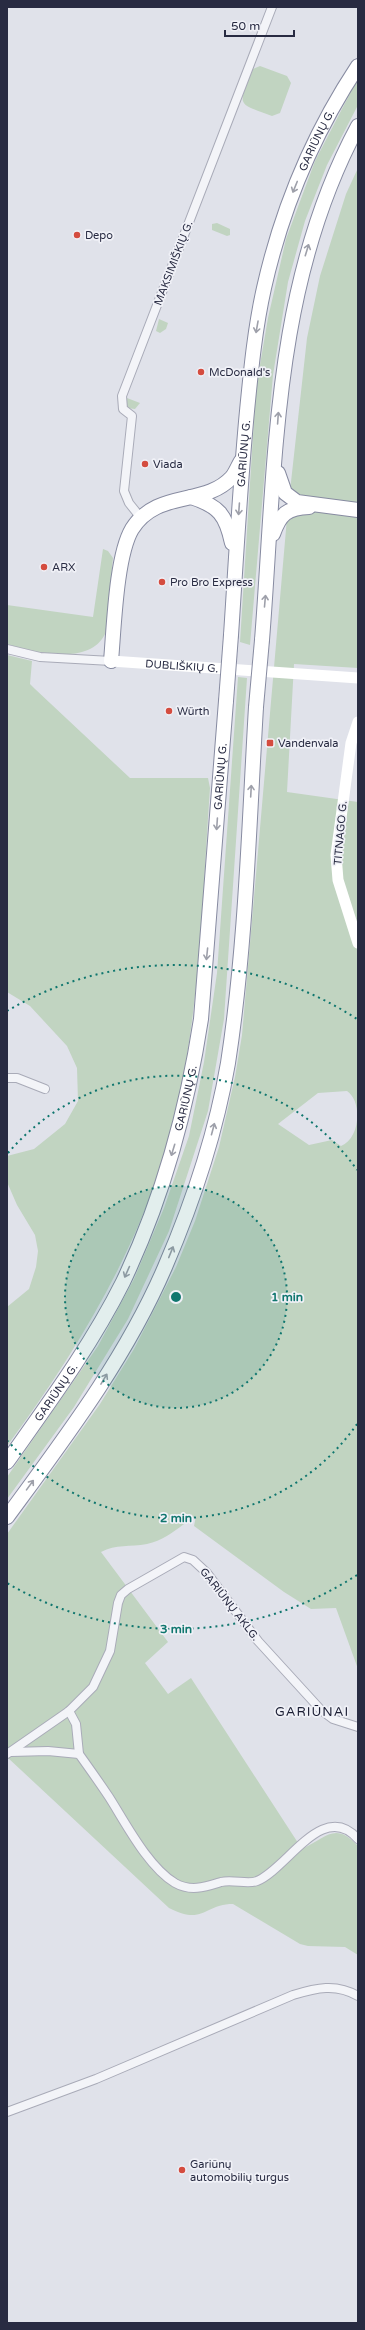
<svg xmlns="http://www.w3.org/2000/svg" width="365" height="2330" viewBox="0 0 365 2330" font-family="'Varela Round',sans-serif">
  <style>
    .green { fill: #c1d4c1; fill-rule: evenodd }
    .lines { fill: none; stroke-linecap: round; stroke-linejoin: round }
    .street-casing { stroke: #a9abb8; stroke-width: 10 }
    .highway-casing { stroke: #878ba1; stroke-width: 16 }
    .street { stroke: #f3f4f8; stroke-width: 8 }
    .secondary { stroke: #fff; stroke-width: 11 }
    .highway { stroke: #fff; stroke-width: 14 }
    .highway-bridge-casing { stroke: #878ba1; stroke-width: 16; stroke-linecap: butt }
    .highway-bridge { stroke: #fff; stroke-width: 14 }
    .oneway { stroke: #9ea0aa }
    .ring { fill: none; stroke: #0f766e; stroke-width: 2; stroke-dasharray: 2 4 }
    .poi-dot { fill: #d44c3f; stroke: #f0f1f7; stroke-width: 1.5 }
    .labels { text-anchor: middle; stroke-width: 3.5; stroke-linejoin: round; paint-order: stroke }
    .street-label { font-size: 11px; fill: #282b42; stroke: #f0f1f7 }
    .poi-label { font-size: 11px; fill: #282b42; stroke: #f0f1f7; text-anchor: start }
    .quarter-label { font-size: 13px; letter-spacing: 1px; fill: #1a1d33; stroke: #f0f1f7 }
    .centre { fill: #0f766e; stroke: #f0f1f7; stroke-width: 2 }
    .ring-label { font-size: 12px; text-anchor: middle; font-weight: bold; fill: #0f766e; stroke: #f0f1f7; stroke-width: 3.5; stroke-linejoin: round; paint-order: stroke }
  </style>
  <rect width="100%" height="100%" fill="#e0e2ea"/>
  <!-- green -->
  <g class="green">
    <path d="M260 66 287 76 291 83 280 113 272 116C234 102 239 106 253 69Z"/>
    <polygon points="358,78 358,105 327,165 305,221 288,282 273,375 250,645 240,642 256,388 268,318 286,239 315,161"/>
    <path d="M358 168V668L294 664 287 792 358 802V1669L336 1608 311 1609 284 1592 194 1526 196 1516C179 1526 167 1540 147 1544 130 1547 116 1544 101 1552L168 1642 145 1663 168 1694 191 1678 302 1849C326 1838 335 1821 358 1846V1955L345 1947 308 1946 300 1944 233 1904C204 1904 204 1926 169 1908L7 1757V1534L100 1404 134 1349 176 1267 195 1221 219 1147 235 1077 242 1035 287 518 307 338 320 276 346 194ZM347 1091C363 1102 360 1139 341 1146L332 1140 309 1145 278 1124 318 1093Z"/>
    <polygon points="217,223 230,229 230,235 227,236 212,230 212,224"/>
    <polygon points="159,319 168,323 166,329 160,333 156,331"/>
    <polygon points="127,398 140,403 135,409 127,408 125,403"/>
    <path d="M103 549 108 551 113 558C111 573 110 624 105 634 90 666 33 653 7 644V605L93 617Z"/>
    <path d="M7 655 32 661 30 684 35 689 130 778H208L210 788C201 916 200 1049 159 1172 125 1272 69 1362 7 1446V1307L29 1289 36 1267 38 1251 35 1235 17 1205 7 1182V1156L34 1149 65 1124 78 1101 77 1068 67 1046 30 1006 7 992Z"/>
    <polygon points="238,677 247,678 224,1019 208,1111 169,1231 128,1319 74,1407 7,1499 7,1477 98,1346 134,1279 164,1208 189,1136 204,1062 217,973"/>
  </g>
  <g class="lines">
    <!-- street casing -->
    <g class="street-casing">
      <g id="street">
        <polyline points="141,518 129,503 124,491 132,416 123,409 122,396 272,7"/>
        <polyline points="7,649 40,657 111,661"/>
        <polyline points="7,1078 17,1078 45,1089"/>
        <polyline points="69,1711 76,1724 79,1754"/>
        <path d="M11 1752 48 1751 79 1754C89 1768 99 1782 109 1797 125 1822 148 1867 175 1883 191 1892 205 1887 221 1882 233 1879 248 1885 257 1881 287 1869 323 1799 358 1839"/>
        <polyline points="7,1754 69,1711 93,1687 110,1651 118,1603 121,1595 128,1589 184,1557 193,1560 207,1573 258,1641 321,1710 333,1719 358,1727"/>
        <path d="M7 2112 96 2079 293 1995C316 1988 336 1983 358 1996"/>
      </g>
    </g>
    <!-- highway casing -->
    <g class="highway-casing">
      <g id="highway">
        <polyline points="278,473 285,493 297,502 358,510"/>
        <path d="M191 497C219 506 226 515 232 543"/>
        <path d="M273 534C280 514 287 508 309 507"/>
        <path id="s2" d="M231 635C236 560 240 485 247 411 251 370 255 328 264 288 282 208 313 134 358 66"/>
        <path d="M262 640C276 464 272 286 358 126"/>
        <path d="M111 661C114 628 116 556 132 529 157 489 205 507 232 477 236 472 238 466 241 461"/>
        <path id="s3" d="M7 1462C48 1404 91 1346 123 1282 163 1198 187 1110 201 1019L226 701"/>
        <path d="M7 1517C65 1438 126 1358 165 1267 193 1202 216 1133 228 1063 246 946 249 825 256 707"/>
      </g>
    </g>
    <!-- street -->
    <use href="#street" class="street"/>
    <!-- secondary -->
    <g class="secondary">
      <path id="s1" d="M111 661 358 678"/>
      <polyline points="358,722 351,743 336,855 338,880 358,943"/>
    </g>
    <!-- highway -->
    <use href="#highway" class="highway"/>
    <!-- highway-bridge casing -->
    <g class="highway-bridge-casing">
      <g id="highway-bridge">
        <polyline points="226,701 231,635"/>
        <polyline points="256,707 262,640"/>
      </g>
    </g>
    <!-- highway-bridge -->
    <use href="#highway-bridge" class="highway-bridge"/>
  </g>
  <!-- one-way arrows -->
  <defs><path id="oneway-shaft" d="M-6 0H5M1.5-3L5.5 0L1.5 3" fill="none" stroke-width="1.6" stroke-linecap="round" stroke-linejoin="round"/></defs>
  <g class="oneway">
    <use href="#oneway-shaft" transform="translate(295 187) rotate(112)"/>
    <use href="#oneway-shaft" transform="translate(307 250) rotate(-73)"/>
    <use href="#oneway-shaft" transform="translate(257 327) rotate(100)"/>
    <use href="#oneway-shaft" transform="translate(278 418) rotate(-86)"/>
    <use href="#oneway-shaft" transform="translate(239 509) rotate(94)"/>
    <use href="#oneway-shaft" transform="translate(265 601) rotate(-85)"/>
    <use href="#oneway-shaft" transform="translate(251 791) rotate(-87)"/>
    <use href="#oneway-shaft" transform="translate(217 824) rotate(94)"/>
    <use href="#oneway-shaft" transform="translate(207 954) rotate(96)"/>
    <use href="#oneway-shaft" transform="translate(213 1129) rotate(-75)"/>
    <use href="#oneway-shaft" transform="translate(173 1150) rotate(107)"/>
    <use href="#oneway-shaft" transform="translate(171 1252) rotate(-68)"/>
    <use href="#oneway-shaft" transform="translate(127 1272) rotate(114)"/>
    <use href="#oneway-shaft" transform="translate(104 1379) rotate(-59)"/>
    <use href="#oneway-shaft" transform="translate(30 1485) rotate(-54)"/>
  </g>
  <!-- distance rings -->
  <circle cx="176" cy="1297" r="111" fill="#0f766e" fill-opacity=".12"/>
  <g class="ring">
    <circle cx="176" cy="1297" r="111"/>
    <path d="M357 1424A221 221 0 0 1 8 1441M8 1153A221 221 0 0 1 357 1170"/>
    <path d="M357 1575A332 332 0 0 1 7 1583M7 1011A332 332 0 0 1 357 1019"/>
  </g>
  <!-- markers -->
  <g class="poi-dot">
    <circle cx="77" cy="235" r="4"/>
    <circle cx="201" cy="372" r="4"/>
    <circle cx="145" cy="464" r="4"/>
    <circle cx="44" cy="567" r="4"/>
    <circle cx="162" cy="582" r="4"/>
    <circle cx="169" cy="711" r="4"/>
    <rect x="266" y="739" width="8" height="8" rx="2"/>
    <circle cx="182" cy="2170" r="4"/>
  </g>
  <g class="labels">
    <!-- street labels -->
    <g class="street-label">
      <text dy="4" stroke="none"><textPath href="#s2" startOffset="506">GARIŪNŲ G.</textPath></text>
      <text transform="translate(173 263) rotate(-69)" y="4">MAKSIMIŠKIŲ G.</text>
      <text dy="4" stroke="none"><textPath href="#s2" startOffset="182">GARIŪNŲ G.</textPath></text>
      <text dy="4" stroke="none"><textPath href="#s1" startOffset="71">DUBLIŠKIŲ G.</textPath></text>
      <text dy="4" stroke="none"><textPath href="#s3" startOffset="733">GARIŪNŲ G.</textPath></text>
      <text transform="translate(340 833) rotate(-85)" y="4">TITNAGO G.</text>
      <text dy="4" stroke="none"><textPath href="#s3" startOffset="409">GARIŪNŲ G.</textPath></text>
      <text dy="4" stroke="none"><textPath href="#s3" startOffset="85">GARIŪNŲ G.</textPath></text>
      <text transform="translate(230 1604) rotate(52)" y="4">GARIŪNŲ AKLG.</text>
    </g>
    <!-- poi labels -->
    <g class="poi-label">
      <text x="85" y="239">Depo</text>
      <text x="209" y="376">McDonald's</text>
      <text x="153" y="468">Viada</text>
      <text x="52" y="571">ARX</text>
      <text x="170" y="586">Pro Bro Express</text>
      <text x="177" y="715">Würth</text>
      <text x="278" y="747">Vandenvala</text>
      <text x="190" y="2168">Gariūnų<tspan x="190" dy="13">automobilių turgus</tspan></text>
    </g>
    <!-- quarter labels -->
    <g class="quarter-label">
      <text x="312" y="1716">GARIŪNAI</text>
    </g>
  </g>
  <circle cx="176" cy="1297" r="6" class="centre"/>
  <g class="ring-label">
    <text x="287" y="1301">1 min</text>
    <text x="176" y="1522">2 min</text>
    <text x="176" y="1633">3 min</text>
  </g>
  <!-- border -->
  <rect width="365" height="2330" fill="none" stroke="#282b42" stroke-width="16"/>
  <!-- scale -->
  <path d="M225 30v6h69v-6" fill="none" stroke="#282b42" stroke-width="2"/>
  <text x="231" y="30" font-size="12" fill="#282b42" stroke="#f0f1f7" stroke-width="3" paint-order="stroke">50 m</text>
</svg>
